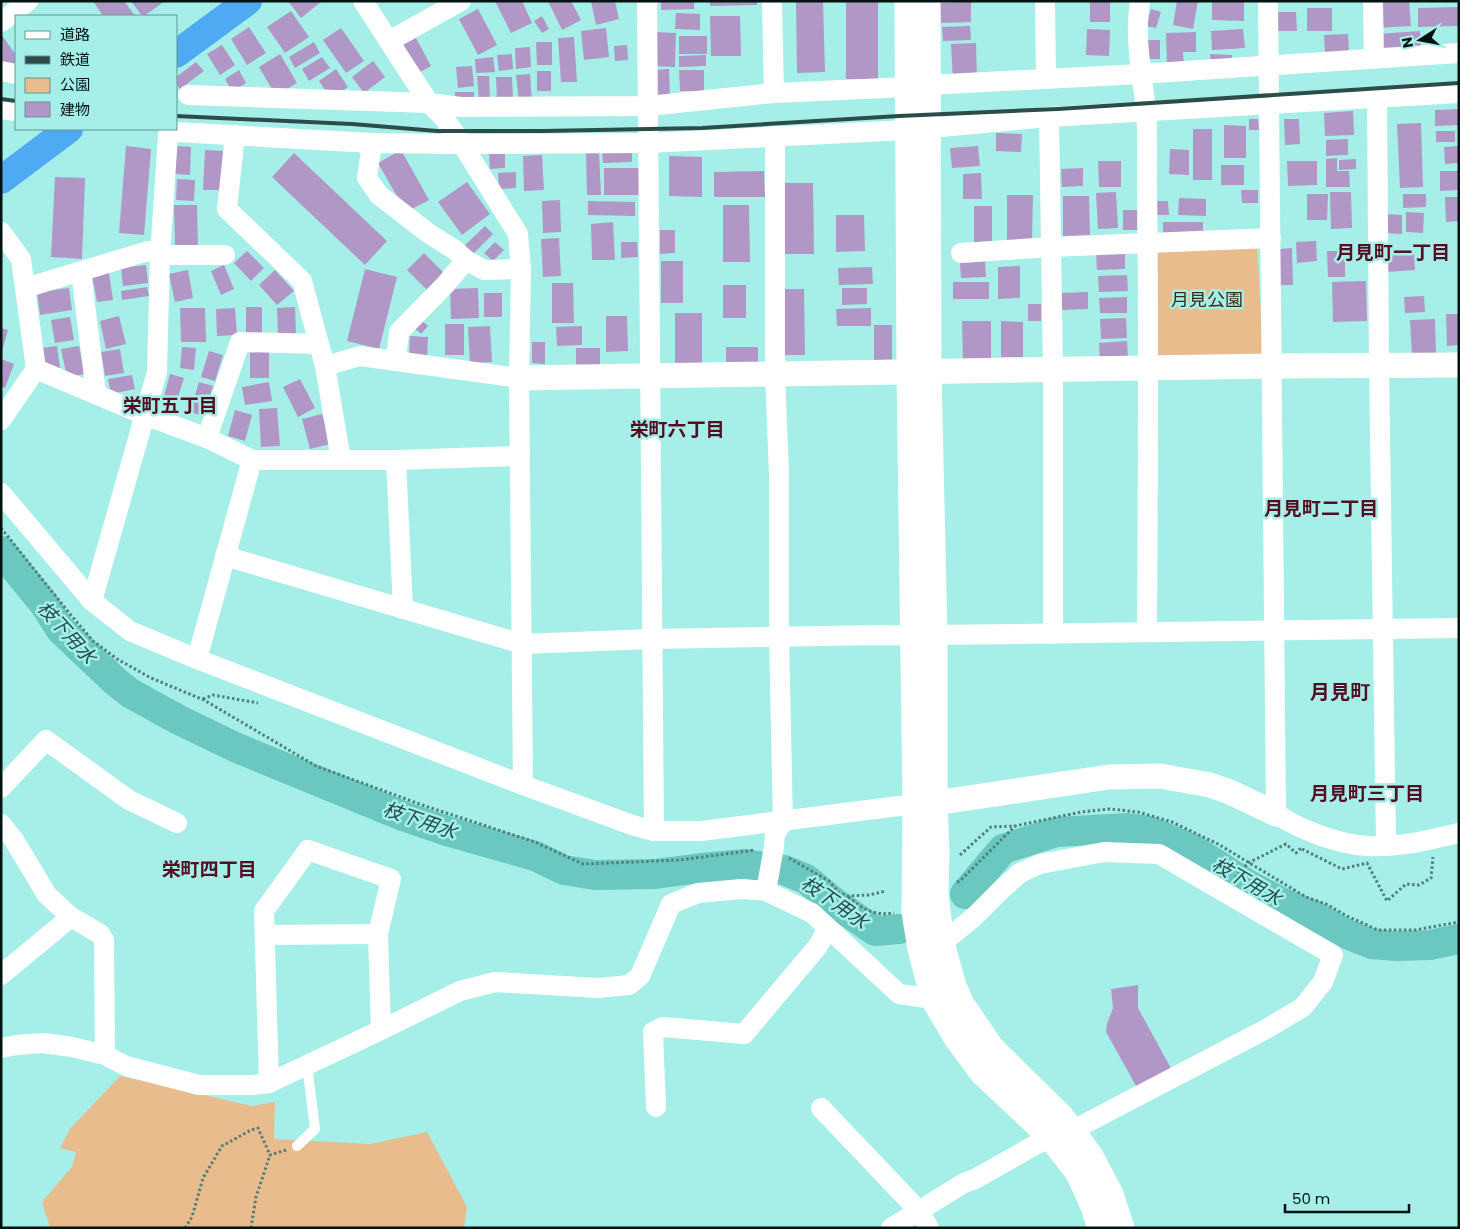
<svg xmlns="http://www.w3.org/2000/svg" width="1460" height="1229" viewBox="0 0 1460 1229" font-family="Poppins,'Noto Sans JP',sans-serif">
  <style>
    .green { fill: #e8bc8c }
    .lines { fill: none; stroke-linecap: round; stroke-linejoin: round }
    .river { stroke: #6ac8c1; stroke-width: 30 }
    .building { fill: #b197c6 }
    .path { stroke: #517f7b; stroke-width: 3; stroke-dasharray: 2.5 2.5; stroke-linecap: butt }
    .service { stroke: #fff; stroke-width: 10 }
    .minor { stroke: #fff; stroke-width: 20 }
    .tertiary { stroke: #fff; stroke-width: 25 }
    .trunk { stroke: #4faaf4; stroke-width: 28 }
    .rail { stroke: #2b4c48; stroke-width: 4 }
    .labels { text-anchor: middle; stroke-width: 5; stroke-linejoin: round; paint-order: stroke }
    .park-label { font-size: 18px; fill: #3e2a11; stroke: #a5efe8 }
    .neighbourhood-label { font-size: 19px; font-weight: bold; fill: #530e22; stroke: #a5efe8 }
    .water-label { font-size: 19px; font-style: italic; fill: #214d4a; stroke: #a5efe8 }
    .quarter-label { font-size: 20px; font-weight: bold; fill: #530e22; stroke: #a5efe8 }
  </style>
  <rect width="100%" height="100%" fill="#a5efe8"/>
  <!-- green -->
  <g class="green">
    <polygon points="1257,244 1263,351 1258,359 1156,361 1151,248"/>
    <polygon points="120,1076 252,1106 275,1102 274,1139 370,1144 427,1132 467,1207 464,1228 50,1228 42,1202 72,1167 76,1152 60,1148 70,1129"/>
  </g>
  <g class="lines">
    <!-- river -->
    <g class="river">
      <polyline points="1,551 45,605 61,630 115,681 130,693 179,720 237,748 403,816 447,831 535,856 564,870 595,875 655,874 701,868 745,864 784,870 806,879 835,903 875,931 899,929"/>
      <polyline points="965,894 1003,849 1056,832 1128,828 1150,831 1193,849 1247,884 1283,903 1315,916 1347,934 1372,944 1397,946 1430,945 1459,939"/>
    </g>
  </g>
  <!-- building -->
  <g class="building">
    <polygon points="93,1 124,1 135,16 103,16"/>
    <polygon points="131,1 165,1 144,16 142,16"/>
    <polygon points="288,1 322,1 301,18"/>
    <polygon points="495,1 522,1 532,23 511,33"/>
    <polygon points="548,1 571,1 581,20 562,30"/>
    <polygon points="591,1 615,1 619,19 596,25"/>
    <polygon points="661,1 694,1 694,9 661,10"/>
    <polygon points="710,1 757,1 757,5 710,6"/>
    <polygon points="796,1 823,1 825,72 797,73"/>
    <rect x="1090" y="1" width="20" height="21"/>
    <polygon points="1177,1 1198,1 1193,29 1173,25"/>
    <polygon points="1212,1 1244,1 1244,21 1212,20"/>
    <polygon points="1374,1 1409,1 1411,26 1376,28"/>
    <polygon points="846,2 878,2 878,80 846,79"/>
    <polygon points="971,2 971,22 941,23 940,3"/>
    <polygon points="1458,7 1458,26 1418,27 1418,8"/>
    <rect x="1307" y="8" width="25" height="23"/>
    <polygon points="478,9 497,45 478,55 459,19"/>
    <polygon points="1151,9 1161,12 1156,28 1146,26"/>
    <polygon points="291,11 309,37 285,53 267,27"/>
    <polygon points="1271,12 1296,12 1297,31 1272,31"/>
    <polygon points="676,13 700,14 700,30 675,29"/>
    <polygon points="542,16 549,29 542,33 534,21"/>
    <polygon points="710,16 740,16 741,56 711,56"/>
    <polygon points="970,26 971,40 943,41 942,27"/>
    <polygon points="249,27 266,53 247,65 231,39"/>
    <polygon points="341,28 364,61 346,73 323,40"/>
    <polygon points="606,28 609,57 584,60 581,31"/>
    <polygon points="1087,29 1110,30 1109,56 1086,55"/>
    <polygon points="1243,29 1245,48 1212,50 1211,31"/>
    <polygon points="1420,31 1421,52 1378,55 1377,34"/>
    <polygon points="653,32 676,33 675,67 651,66"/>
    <polygon points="1196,32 1196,52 1183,52 1184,67 1167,68 1166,33"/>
    <polygon points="1,34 16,55 16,62 4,71 1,68"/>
    <polygon points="1348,34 1349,53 1325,54 1324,35"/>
    <rect x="679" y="36" width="28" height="18"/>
    <polygon points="574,37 577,82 561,82 558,38"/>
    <polygon points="416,38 431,66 415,75 399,47"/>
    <rect x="1148" y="40" width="12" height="19"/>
    <polygon points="314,42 320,53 295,68 289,57"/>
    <polygon points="536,42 552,42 552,65 537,65"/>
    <polygon points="976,43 977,79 953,80 951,44"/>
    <polygon points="222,45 235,65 220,75 207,54"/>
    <polygon points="627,45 628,60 615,61 614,46"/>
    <polygon points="530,47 531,67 516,69 515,48"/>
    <polygon points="280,54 297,83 276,96 259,67"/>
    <polygon points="512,54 513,69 499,71 497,55"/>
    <polygon points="1210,54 1232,55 1232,67 1211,67"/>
    <polygon points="706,55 706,66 679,67 679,56"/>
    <polygon points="322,57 330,68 309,81 302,69"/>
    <polygon points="493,57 495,72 476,73 475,59"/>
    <polygon points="373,61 385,77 364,93 352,77"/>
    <polygon points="196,62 204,71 180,89 176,84 176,77"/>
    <polygon points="472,66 474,86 458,88 456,67"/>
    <polygon points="336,69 348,87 331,99 319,81"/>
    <polygon points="669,69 670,97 652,97 652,70"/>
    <polygon points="239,70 246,83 232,92 225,79"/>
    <polygon points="679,70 704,70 704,91 680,91"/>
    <rect x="537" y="71" width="14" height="20"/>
    <polygon points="530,74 532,101 519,102 516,75"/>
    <polygon points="477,76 489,76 490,100 479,100"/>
    <polygon points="496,77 512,77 513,100 497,100"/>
    <rect x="455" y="92" width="19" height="9"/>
    <polygon points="1459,109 1459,125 1435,126 1435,110"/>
    <polygon points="1353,111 1354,135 1325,136 1324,113"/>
    <polygon points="1249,119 1258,119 1259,130 1249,130"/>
    <polygon points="1284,119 1299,119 1300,144 1285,145"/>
    <polygon points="1421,123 1423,187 1400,188 1397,124"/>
    <polygon points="1224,125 1246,126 1246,158 1224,158"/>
    <rect x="1193" y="129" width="19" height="51"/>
    <rect x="1436" y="131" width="19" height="11"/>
    <polygon points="996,133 1022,134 1021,152 996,151"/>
    <polygon points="1348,139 1348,155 1326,156 1326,140"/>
    <polygon points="126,146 151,149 144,235 119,233"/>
    <polygon points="176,146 191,147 190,175 175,174"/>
    <polygon points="978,146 980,166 952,168 950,148"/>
    <polygon points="1459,146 1459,163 1445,164 1444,147"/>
    <polygon points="1170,149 1189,150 1189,175 1169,174"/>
    <polygon points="205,150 223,151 222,190 203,190"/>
    <polygon points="401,150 429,200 406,212 378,163"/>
    <polygon points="632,150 632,162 603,163 602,151"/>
    <polygon points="586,151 599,151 601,195 587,195"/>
    <polygon points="294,153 387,241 365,265 272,177"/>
    <polygon points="489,154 505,154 505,168 490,169"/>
    <polygon points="542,155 544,190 524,191 523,156"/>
    <polygon points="669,156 702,157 702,197 669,196"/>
    <polygon points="1337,158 1337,171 1349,171 1350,187 1326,187 1326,159"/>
    <polygon points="1356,159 1356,169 1339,170 1339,160"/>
    <polygon points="1098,161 1121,161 1121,187 1099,187"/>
    <polygon points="1287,161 1317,161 1317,185 1288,186"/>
    <rect x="1221" y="165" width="23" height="20"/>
    <rect x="604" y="168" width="35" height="27"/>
    <polygon points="1083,168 1083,186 1062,187 1061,169"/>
    <polygon points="764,171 765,197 714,197 714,172"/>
    <polygon points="1440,171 1459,171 1459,190 1440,191"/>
    <polygon points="516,172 516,188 499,189 498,173"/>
    <polygon points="981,173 982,199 963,199 963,174"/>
    <polygon points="55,177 85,178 82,259 51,257"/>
    <polygon points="177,179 195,180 194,201 176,200"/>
    <polygon points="467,182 490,214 462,235 438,202"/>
    <polygon points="784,183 813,183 814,254 784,254"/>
    <polygon points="1241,190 1258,190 1258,203 1242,203"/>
    <polygon points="1116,192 1118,228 1098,229 1096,193"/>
    <polygon points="1330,192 1351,192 1352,228 1331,229"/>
    <polygon points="1307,194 1328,194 1327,220 1307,220"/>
    <polygon points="1403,194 1426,194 1426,207 1403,208"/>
    <polygon points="1007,195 1033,195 1032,242 1007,242"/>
    <polygon points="1063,196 1089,196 1090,235 1063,236"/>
    <polygon points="1445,197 1459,197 1459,221 1446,222"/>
    <polygon points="1179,198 1206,199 1206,216 1178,215"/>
    <polygon points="560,200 561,232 543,233 542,201"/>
    <polygon points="588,201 635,202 635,216 588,215"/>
    <polygon points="1154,201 1168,201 1169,215 1154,215"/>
    <polygon points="174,205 197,205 198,247 175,247"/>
    <polygon points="723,205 749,205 750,262 723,262"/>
    <rect x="974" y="206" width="18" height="37"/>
    <rect x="1123" y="210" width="14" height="20"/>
    <polygon points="1406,212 1424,213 1423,233 1406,232"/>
    <polygon points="1385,214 1402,215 1402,234 1385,233"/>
    <polygon points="836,215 864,215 865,251 836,252"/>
    <polygon points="613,222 615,260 592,260 591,224"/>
    <polygon points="1163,222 1203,222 1203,236 1163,237"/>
    <polygon points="485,226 493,234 470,257 462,248"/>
    <polygon points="660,230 675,230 675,253 660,254"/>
    <polygon points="559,238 561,276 543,277 541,239"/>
    <polygon points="1316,241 1317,261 1297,263 1296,242"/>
    <polygon points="495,242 504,250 493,261 484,253"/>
    <polygon points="621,242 637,242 638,257 621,258"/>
    <polygon points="1292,248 1293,285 1280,285 1279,249"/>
    <polygon points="1414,250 1415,270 1386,272 1384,251"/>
    <polygon points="247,251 264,268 251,281 234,263"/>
    <polygon points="1327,251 1345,251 1345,277 1328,277"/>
    <polygon points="1125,252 1125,269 1097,270 1096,253"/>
    <polygon points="424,253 444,273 427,290 407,270"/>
    <rect x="661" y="261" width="22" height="42"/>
    <polygon points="985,261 986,277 961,278 960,263"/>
    <polygon points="146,265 148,283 123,286 121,268"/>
    <polygon points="224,265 234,289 221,295 211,271"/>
    <polygon points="1020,266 1020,298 998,299 998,267"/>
    <polygon points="872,267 873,284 839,285 838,268"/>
    <polygon points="365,269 397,277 379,349 347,341"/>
    <polygon points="188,270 193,298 175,302 169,274"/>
    <polygon points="275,270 294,291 277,305 259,285"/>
    <polygon points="109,273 113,300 97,302 92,275"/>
    <polygon points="1127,275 1128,291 1099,292 1098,276"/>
    <polygon points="1366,281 1367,321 1333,322 1332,282"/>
    <rect x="953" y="282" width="36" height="17"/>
    <polygon points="552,283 573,283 574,323 552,323"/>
    <rect x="723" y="285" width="23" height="33"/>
    <polygon points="147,287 149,296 122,300 121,291"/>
    <polygon points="69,288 72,310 40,315 37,292"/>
    <polygon points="478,288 479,318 451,319 450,289"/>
    <polygon points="842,288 867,288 867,304 842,305"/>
    <polygon points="784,289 804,289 805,355 784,355"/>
    <polygon points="1088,292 1088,309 1061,310 1061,293"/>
    <rect x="484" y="293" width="18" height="24"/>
    <polygon points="1424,296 1425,312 1405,313 1404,297"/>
    <polygon points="1127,297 1127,313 1100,313 1099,298"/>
    <rect x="1028" y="304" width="13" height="17"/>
    <rect x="246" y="307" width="16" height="28"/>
    <polygon points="295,307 296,334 278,335 277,308"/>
    <polygon points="180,308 205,308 206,342 181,342"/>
    <polygon points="235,308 237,335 217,336 216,309"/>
    <polygon points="871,308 871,326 837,326 836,309"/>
    <rect x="675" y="313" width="27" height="51"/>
    <polygon points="1446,314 1459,314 1459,345 1447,346"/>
    <polygon points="119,316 126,344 106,349 100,321"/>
    <polygon points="606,316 627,316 628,351 606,352"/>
    <polygon points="70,317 74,340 55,343 51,320"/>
    <polygon points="419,318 428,326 421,334 412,326"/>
    <polygon points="1126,318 1127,338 1101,339 1100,319"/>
    <polygon points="1435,319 1436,354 1412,355 1410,320"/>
    <polygon points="962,321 991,321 991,362 963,363"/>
    <polygon points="1001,321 1023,322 1023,357 1001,357"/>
    <rect x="445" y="324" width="19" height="31"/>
    <rect x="874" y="325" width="18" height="35"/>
    <polygon points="490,326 492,362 470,363 468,327"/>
    <polygon points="582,326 582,345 557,346 556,327"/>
    <polygon points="1,328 8,330 2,351 1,351"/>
    <polygon points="410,336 428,337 427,359 409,358"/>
    <polygon points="1127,341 1128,360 1100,361 1099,343"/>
    <polygon points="532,342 545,342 545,364 532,363"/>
    <polygon points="57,346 60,368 46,370 42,348"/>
    <polygon points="79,346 85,374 67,377 61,349"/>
    <polygon points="182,347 196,348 194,370 180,368"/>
    <rect x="726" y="347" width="32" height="17"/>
    <rect x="576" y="348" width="24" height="20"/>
    <polygon points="120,349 124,373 105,376 101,352"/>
    <rect x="250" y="350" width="19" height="28"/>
    <polygon points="209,351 223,355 215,381 201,377"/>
    <polygon points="1,359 14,364 5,388 1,387"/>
    <polygon points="170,374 184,378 175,407 162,403"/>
    <polygon points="132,375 135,389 111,394 108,379"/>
    <polygon points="300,379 315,408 298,417 283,387"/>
    <polygon points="199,382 213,386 204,416 190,412"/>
    <polygon points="269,382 272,401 245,405 242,387"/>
    <polygon points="277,408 280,446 261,447 259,409"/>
    <polygon points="235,410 252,415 245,441 228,436"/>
    <polygon points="322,414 330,444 310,449 302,419"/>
    <polygon points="1138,985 1138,1008 1173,1072 1139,1091 1106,1032 1107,1024 1113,1008 1111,989"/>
  </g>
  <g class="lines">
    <!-- path -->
    <g class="path">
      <polyline points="1,528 70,614 93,641 117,659 151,678 204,700 316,766 425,806 535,842 583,864 680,860 755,850"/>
      <polyline points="203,699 213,695 258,703"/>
      <polyline points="1302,849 1342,869 1367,863 1387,901 1406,884 1419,885 1431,878 1433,857"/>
      <polyline points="960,855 991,827 1015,826 1081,812 1110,809 1138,812 1172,822 1218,844 1306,897 1326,904 1347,916 1378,930 1415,930 1459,922"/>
      <polyline points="789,858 829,881 839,893 848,896 869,895 886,891"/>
      <polyline points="1235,878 1248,863 1286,844 1296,853 1302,847"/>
      <polyline points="957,882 960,881 1015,826"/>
      <path d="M848 897C864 909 872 916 894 913"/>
      <polyline points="185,1228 192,1217 203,1178 222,1146 251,1130 258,1128 270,1155 286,1150"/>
      <polyline points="251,1228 256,1197 270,1155"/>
    </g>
    <!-- service -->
    <polyline class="service" points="297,1146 315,1129 307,1065"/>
    <!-- minor -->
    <g class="minor">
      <polyline points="363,1 429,103 444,118 462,144 518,234 521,269 519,378 523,785"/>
      <polyline points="647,1 654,831"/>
      <polyline points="772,1 774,93"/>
      <polyline points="1045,1 1046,78"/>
      <path d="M1140 1C1134 37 1142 74 1146 110 1148 134 1147 159 1147 182 1149 332 1148 482 1147 632"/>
      <path d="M1268 1 1276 814C1301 830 1337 844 1367 846 1398 848 1429 840 1459 833"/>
      <polyline points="1373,1 1374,59"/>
      <polyline points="1,22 28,1"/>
      <polyline points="389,41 461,1"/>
      <polyline points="1,71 16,74"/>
      <polyline points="928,85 1140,74 1459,53"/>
      <polyline points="188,95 429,103 461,107 648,106 774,93 908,87"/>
      <polyline points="1377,97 1379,365 1386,845"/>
      <polyline points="1,109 16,111"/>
      <polyline points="1049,117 1053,370 1053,634"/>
      <polyline points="930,128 1049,117 1459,93"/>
      <polyline points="235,135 227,209 302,281 325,366 341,460"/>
      <polyline points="372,143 367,178 379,195 428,233 455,250 466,260 484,270 521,269"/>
      <polyline points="1,232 21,259 36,369 1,420"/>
      <polyline points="961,253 1051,247 1271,238"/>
      <polyline points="81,272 96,393"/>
      <polyline points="25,288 148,251 160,255 225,255"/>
      <polyline points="396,360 399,332 445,285 466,260"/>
      <polyline points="325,366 360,356 519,378"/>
      <polyline points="36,369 145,415 207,438 252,460 396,460 520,456"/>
      <polyline points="207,438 240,342 319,344"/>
      <polyline points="396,460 403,609"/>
      <polyline points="1,493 92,601 130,631 197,659 523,785 632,825 654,831 701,831 915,804"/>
      <polyline points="225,556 522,644 651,639 884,635 912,636"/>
      <polyline points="92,601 157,372 160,255 168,135 175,132 372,143 462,144 648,143 907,130"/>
      <polyline points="935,635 1459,628"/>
      <polyline points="197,659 252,460"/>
      <polyline points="1,788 46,740 129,800 177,823"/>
      <polyline points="1,824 14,840 47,895 71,917 100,934 104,940 105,1055"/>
      <polyline points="766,891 812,913 899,994 933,999"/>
      <polyline points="265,935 378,934"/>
      <polyline points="1,975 71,917"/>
      <polyline points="1,1048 17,1045 43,1043 72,1047 105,1055 126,1066 199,1085 253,1085 269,1083 381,1030 460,991 495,982 598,988 629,985 640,976 671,904 698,893 741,889 766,891 774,847 775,834 783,822 779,637 779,475 775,373 775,136"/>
      <polyline points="269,1083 264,911 308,850 391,879 378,934 381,1030"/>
      <polyline points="656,1107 653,1032 663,1027 744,1034 818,946 828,928"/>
      <polyline points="821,1108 919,1211 929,1228"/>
      <polyline points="891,1228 964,1183 975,1179 1037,1144 1073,1130 1268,1028 1303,1007 1323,982 1333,955 1159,854 1104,852 1040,864 1020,873 1002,889 974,917 942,943"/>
    </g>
    <!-- tertiary -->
    <g class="tertiary">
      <polyline points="907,1 909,371 915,804 914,912 920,949 933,999 956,1038 982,1073 1051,1138 1078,1173 1094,1209 1100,1228"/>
      <polyline points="928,1 929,372 935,635 935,803 937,851 936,895 942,943 954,986 962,1004 992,1048 1062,1117 1091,1156 1111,1194 1122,1228"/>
      <polyline points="519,378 1272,366 1459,365"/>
      <polyline points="935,803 1109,777 1160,776 1210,785 1230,792 1276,814"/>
    </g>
    <!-- trunk -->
    <g class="trunk">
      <polyline points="176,54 248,1"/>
      <polyline points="1,180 69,129"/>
    </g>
    <!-- rail -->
    <g class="rail">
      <polyline points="1,99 16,101"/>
      <polyline points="176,116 352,124 437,131 543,131 702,128 899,116 1058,109 1459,83"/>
    </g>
  </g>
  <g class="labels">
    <!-- park labels -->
    <g class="park-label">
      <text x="1207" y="306">月見公園</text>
    </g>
    <!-- neighbourhood labels -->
    <g class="neighbourhood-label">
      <text x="1393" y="259">月見町一丁目</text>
      <text x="170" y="412">栄町五丁目</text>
      <text x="677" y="436">栄町六丁目</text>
      <text x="1321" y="515">月見町二丁目</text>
      <text x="1367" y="800">月見町三丁目</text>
      <text x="209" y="876">栄町四丁目</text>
    </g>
    <!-- water labels -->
    <g class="water-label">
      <text transform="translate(67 632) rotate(48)" y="7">枝下用水</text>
      <text transform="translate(420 820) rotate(19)" y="7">枝下用水</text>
      <text transform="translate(1247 881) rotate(30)" y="7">枝下用水</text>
      <text transform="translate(835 902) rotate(35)" y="7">枝下用水</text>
    </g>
    <!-- quarter labels -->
    <g class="quarter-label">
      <text x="1340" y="699">月見町</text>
    </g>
  </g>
  <!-- border -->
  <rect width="1460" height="1229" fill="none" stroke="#001311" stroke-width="5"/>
  <!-- legend -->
  <rect x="15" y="15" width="162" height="115" fill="#a5efe8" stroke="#639792"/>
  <rect x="25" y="31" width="25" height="8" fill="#ffffff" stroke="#639792"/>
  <text x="60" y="40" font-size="15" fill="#001311">道路</text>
  <rect x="25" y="56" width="25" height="8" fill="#2b4c48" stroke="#639792"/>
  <text x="60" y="65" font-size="15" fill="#001311">鉄道</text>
  <rect x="25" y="78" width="25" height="15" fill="#e8bc8c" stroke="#639792"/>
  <text x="60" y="90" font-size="15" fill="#001311">公園</text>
  <rect x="25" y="102" width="25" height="15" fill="#b197c6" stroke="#639792"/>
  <text x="60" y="115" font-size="15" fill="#001311">建物</text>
  <!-- north arrow -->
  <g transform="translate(1420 40) rotate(259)" stroke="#a5efe8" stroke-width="4" paint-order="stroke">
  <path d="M0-4L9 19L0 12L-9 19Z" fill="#001311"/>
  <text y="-8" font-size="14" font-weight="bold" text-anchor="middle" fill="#001311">N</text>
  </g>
  <!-- scale -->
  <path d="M1285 1204v8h124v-8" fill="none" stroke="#001311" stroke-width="2.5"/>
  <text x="1292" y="1204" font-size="15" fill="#001311" stroke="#a5efe8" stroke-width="4" paint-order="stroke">50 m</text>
</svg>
